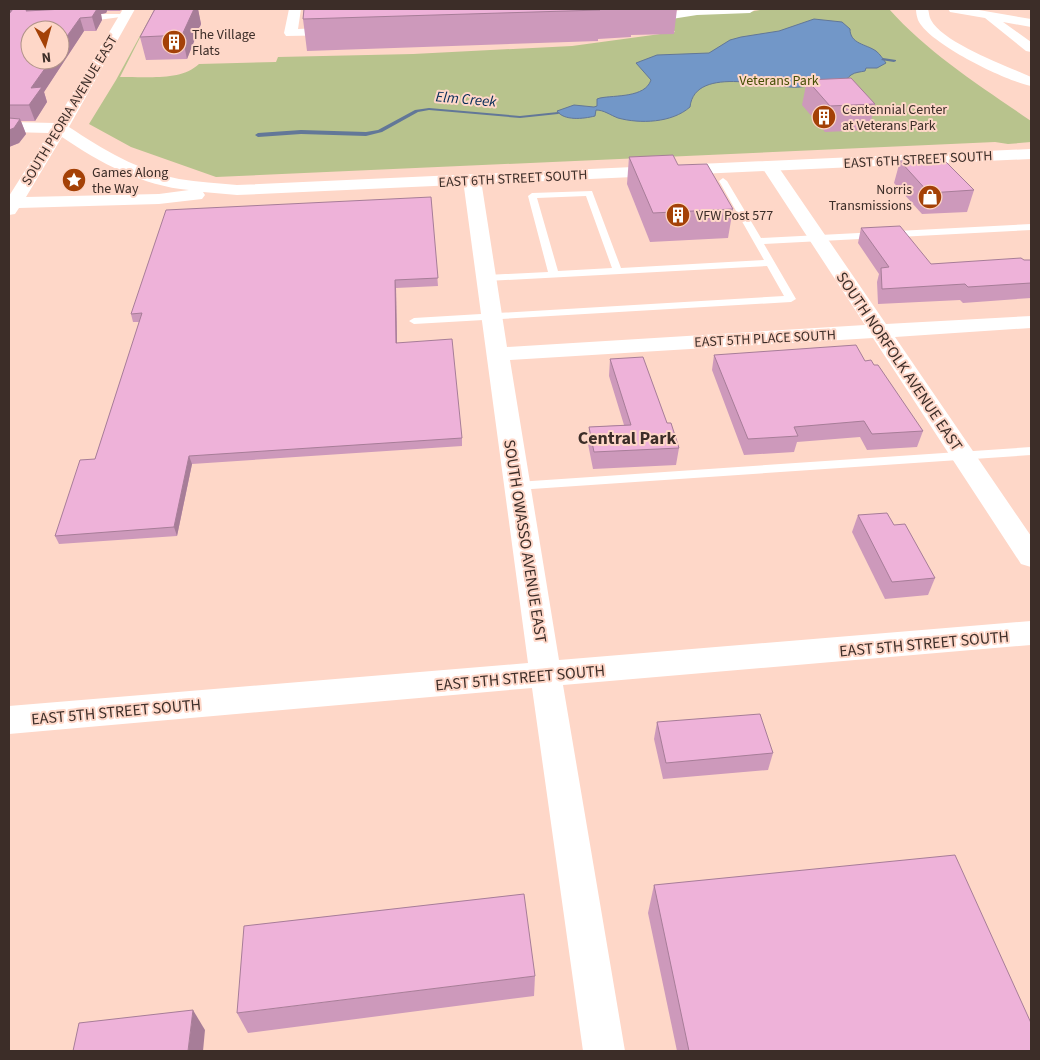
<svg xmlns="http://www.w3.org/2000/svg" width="1040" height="1060" viewBox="0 0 1040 1060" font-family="'Source Sans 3',sans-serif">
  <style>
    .green { fill: #b8c38d }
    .water { fill: #7297c8; stroke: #627798 }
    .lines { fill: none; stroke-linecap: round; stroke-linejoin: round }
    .stream { fill: #627798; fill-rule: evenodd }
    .lane { fill: #fff; fill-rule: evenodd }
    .street { fill: #fff; fill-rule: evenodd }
    .secondary { fill: #fff; fill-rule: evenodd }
    .highway { fill: #fff; fill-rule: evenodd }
    .wall { fill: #cd99bb }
    .shaded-wall { fill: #a77d98 }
    .building { fill: #eeb2d9; stroke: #a77d98 }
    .labels { text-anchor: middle; stroke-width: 4; stroke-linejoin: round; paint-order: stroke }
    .far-poi-label { font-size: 14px; fill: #3c2d28; stroke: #fed7c8; text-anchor: start }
    .far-park-label { font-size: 14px; fill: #475005; stroke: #fed7c8 }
    .far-street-label { font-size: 14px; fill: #3c2d28; stroke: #fed7c8 }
    .far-water-label { font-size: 15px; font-style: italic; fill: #042a57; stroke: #fed7c8 }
    .street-label { font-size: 16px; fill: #3c2d28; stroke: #fed7c8 }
    .neighbourhood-label { font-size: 18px; font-weight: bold; fill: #3c2d28; stroke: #fed7c8 }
  </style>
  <rect width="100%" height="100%" fill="#fed7c8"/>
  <!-- green -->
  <path class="green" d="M766 9H889C929 54 982 87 1031 121V142L1008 144 995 142 216 177 131 147 89 124 116 80 153 12 120 77C144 76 180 82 199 64L276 62 278 57 413 54 572 46 675 32 666 19 695 14 749 12Z"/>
  <!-- water -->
  <path class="water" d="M814 19 842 22 850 29C850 44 866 44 876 51 880 54 883 59 886 63L877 68H866L865 71C861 72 855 72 851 75 848 77 846 81 842 82 835 84 809 86 800 87 776 90 695 63 690 107 672 123 640 124 618 118 610 115 604 110 596 110L595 116C583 119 564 121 557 111L574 105 594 107 597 106V99L600 98C615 95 645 98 651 80L636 63 657 55 709 53 730 40 741 37 779 31Z"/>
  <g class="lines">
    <!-- stream -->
    <g class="stream">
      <polygon points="883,58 896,60 896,61 894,62 881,60"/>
      <polygon points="429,108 520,116 558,112 560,113 558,114 520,118 429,110 418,112 382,132 366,136 301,134 258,137 255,135 258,133 301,130 366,132 378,130 415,110"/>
    </g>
    <!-- lane -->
    <g class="lane">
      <polygon points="102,14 125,14 128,16 83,22 80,20"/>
      <path d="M723 178 727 181 761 238 1031 224V230L764 244 796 299 791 302 414 324 409 321 414 318 784 296 767 266 487 281 482 278 487 275 548 272 528 196 532 193 592 191 621 268 764 260 719 181ZM586 196 612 268 558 271 537 198Z"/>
      <polygon points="1031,447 1031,455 517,490 510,486 517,482"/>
    </g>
    <!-- street -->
    <g class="street">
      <polygon points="289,9 301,9 298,29 342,27 348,31 342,35 286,36 284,33"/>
      <polygon points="688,9 756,9 750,13 697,15 640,24 634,20 640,16"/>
      <polygon points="769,161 775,162 886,324 1031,316 1031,328 895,337 1031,536 1031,567 1021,564 873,338 510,360 559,660 1031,621 1031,645 563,685 625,1051 583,1051 532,688 9,734 9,706 528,663 463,180 466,176 478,176 481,180 507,347 865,325 761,166 763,162"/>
    </g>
    <!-- secondary -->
    <path class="secondary" d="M123 9H135L69 127C102 149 139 171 179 179 198 182 218 183 237 185L1031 149V159L237 195 203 192 205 195 202 199 159 204 19 208 15 214 9 215V196L49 133 9 132V122L55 123ZM62 137C100 163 143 186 189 190L159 194 26 197Z"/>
    <!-- highway -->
    <g class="highway">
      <path d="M916 9H928C929 12 929 17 931 20 943 43 1007 66 1031 77V86C1006 81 929 44 918 20 917 17 916 13 916 9Z"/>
      <polygon points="948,9 973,9 1031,19 1031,27 1003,22 1031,42 1031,52 1026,51 985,18 950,12"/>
    </g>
  </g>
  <!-- wall -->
  <g class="wall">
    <polygon points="9,9 122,9 120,11 107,11 106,13 101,14 102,20 96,31 84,31 44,92 47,102 35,121 21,121 26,134 19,143 9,147"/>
    <polygon points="136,9 198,9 201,24 187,59 146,60 140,37 154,10 136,10"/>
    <polygon points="304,9 677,9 674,34 631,35 631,37 598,39 598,41 307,51 303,19"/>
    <polygon points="807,80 875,104 869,130 825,132 802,105"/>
    <polygon points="629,157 678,165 733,209 728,238 650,242 627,184"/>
    <polygon points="900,161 974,190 967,212 922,214 894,183"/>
    <polygon points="431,197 438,286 396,288 397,343 462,438 462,446 192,464 177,536 59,544 55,536 95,459 140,322 133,322 131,314"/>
    <polygon points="861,228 931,264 1031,260 1031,298 963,303 960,300 878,304 877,282 879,274 858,243"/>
    <polygon points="714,355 923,431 917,447 867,450 860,437 797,442 794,452 744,455 712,370"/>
    <polygon points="610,359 667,423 679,448 676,465 593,469 588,444 589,427 624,425 609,376"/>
    <polygon points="858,515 894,525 935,578 928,595 885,599 852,532"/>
    <polygon points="657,722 773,753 768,770 663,779 654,739"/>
    <polygon points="654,885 1031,1051 677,1051 648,913"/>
    <polygon points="535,976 534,996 248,1033 237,1013"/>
  </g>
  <!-- shaded-wall -->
  <g class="shaded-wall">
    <polygon points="9,9 20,9 9,20"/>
    <polygon points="27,9 107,9 107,11 106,13 101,14 102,20 96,31 92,17 46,18 43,9 38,12 26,11"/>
    <polygon points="194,9 198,9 201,24 187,59 182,35"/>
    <polygon points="80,18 84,31 44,92 47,102 35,121 29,105 31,88 51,60 60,60 60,46"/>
    <polygon points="20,119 26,134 19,143 9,147 9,130"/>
    <polygon points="395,280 396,288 397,351 396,343"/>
    <polygon points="189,456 192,464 177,536 174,527"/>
    <polygon points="193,1010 205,1030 203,1051 188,1051"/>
  </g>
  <!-- building -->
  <g class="building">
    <polygon points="13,9 27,9 26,11 64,9 97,9 92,17 80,18 60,46 60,30 30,30 30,60 51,60 31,88 42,87 29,105 9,105 9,14"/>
    <polygon points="155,9 194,9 182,35 140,37"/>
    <polygon points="304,9 599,9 600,10 303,19"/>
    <polygon points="851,78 875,104 830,106 807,80"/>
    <polygon points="9,118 20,119 14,128 9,130"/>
    <polygon points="673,155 678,165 707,164 733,209 653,213 629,157"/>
    <polygon points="943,159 974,190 929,193 900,161"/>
    <polygon points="431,197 438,278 395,280 396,343 452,339 462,438 189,456 174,527 55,536 80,460 95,459 142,313 131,314 166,210"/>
    <polygon points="900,226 931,264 1021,258 1024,260 1031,260 1031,283 968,287 965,284 882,289 881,268 889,267 861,228"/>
    <polygon points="856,345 865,361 871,360 874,365 878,365 923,431 872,434 864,421 794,427 798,436 748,439 714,355"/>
    <polygon points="643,357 667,423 671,423 679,448 594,452 589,427 631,425 610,359"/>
    <polygon points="887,513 894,525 905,524 935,578 892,582 858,515"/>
    <polygon points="760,714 773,753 666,763 657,722"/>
    <polygon points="955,855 1031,1023 1031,1051 689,1051 654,885"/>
    <polygon points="524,894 535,976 237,1013 244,926"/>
    <polygon points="193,1010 188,1051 73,1051 79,1023"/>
  </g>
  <!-- icons -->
  <defs>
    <g id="building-disc" transform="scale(1.25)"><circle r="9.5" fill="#a44107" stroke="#fed7c8"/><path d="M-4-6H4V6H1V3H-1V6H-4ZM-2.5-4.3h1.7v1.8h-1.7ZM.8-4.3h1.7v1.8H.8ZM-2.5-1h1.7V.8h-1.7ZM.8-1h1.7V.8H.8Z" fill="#fff"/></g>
    <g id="sight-disc" transform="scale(1.25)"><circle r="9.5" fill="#a44107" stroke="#fed7c8"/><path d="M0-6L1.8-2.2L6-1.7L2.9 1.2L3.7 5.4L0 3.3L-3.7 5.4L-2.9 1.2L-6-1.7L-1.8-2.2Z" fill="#fff"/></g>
    <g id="shop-disc" transform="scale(1.25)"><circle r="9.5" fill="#a44107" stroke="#fed7c8"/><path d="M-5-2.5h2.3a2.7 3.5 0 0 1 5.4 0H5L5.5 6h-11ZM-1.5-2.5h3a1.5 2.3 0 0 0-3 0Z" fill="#fff"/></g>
  </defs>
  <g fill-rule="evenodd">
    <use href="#building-disc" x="174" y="42"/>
    <use href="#building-disc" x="824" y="117"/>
    <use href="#sight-disc" x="74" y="180"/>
    <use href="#shop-disc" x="930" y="197"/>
    <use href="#building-disc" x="678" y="215"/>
  </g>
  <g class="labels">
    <!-- far-poi labels -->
    <g class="far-poi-label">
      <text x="192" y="39">The Village<tspan x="192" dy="16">Flats</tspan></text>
      <text x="842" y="114">Centennial Center<tspan x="842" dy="16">at Veterans Park</tspan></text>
      <text x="92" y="177">Games Along<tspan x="92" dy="16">the Way</tspan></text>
      <text x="912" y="194" text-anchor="end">Norris<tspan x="912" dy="16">Transmissions</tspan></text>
      <text x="696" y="220">VFW Post 577</text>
    </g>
    <!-- far-park labels -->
    <g class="far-park-label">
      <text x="779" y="85">Veterans Park</text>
    </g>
    <!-- far-street labels -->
    <g class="far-street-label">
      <text transform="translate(69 110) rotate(-59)" y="5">SOUTH PEORIA AVENUE EAST</text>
      <text transform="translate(918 159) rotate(-3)" y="5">EAST 6TH STREET SOUTH</text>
      <text transform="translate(513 178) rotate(-3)" y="5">EAST 6TH STREET SOUTH</text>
      <text transform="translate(765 338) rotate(-3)" y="5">EAST 5TH PLACE SOUTH</text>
    </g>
    <!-- far-water labels -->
    <g class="far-water-label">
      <text transform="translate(466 99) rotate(5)" y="5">Elm Creek</text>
    </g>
    <!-- street labels -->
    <g class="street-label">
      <text transform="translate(900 361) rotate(56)" y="6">SOUTH NORFOLK AVENUE EAST</text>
      <text transform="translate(526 541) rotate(81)" y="6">SOUTH OWASSO AVENUE EAST</text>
      <text transform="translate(924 643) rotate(-5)" y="6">EAST 5TH STREET SOUTH</text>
      <text transform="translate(520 677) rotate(-5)" y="6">EAST 5TH STREET SOUTH</text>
      <text transform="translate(116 711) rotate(-5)" y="6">EAST 5TH STREET SOUTH</text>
    </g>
    <!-- neighbourhood labels -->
    <g class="neighbourhood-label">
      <text x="627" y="444">Central Park</text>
    </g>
  </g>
  <!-- border -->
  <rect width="1040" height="1060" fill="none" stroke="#3c2d28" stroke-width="20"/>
  <!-- north arrow -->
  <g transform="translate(45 45) rotate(174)"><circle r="24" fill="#fed7c8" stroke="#b09388"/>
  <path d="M0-4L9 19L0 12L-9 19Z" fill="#a44107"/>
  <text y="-8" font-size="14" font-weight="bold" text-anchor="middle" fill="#3c2d28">N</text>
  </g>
</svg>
